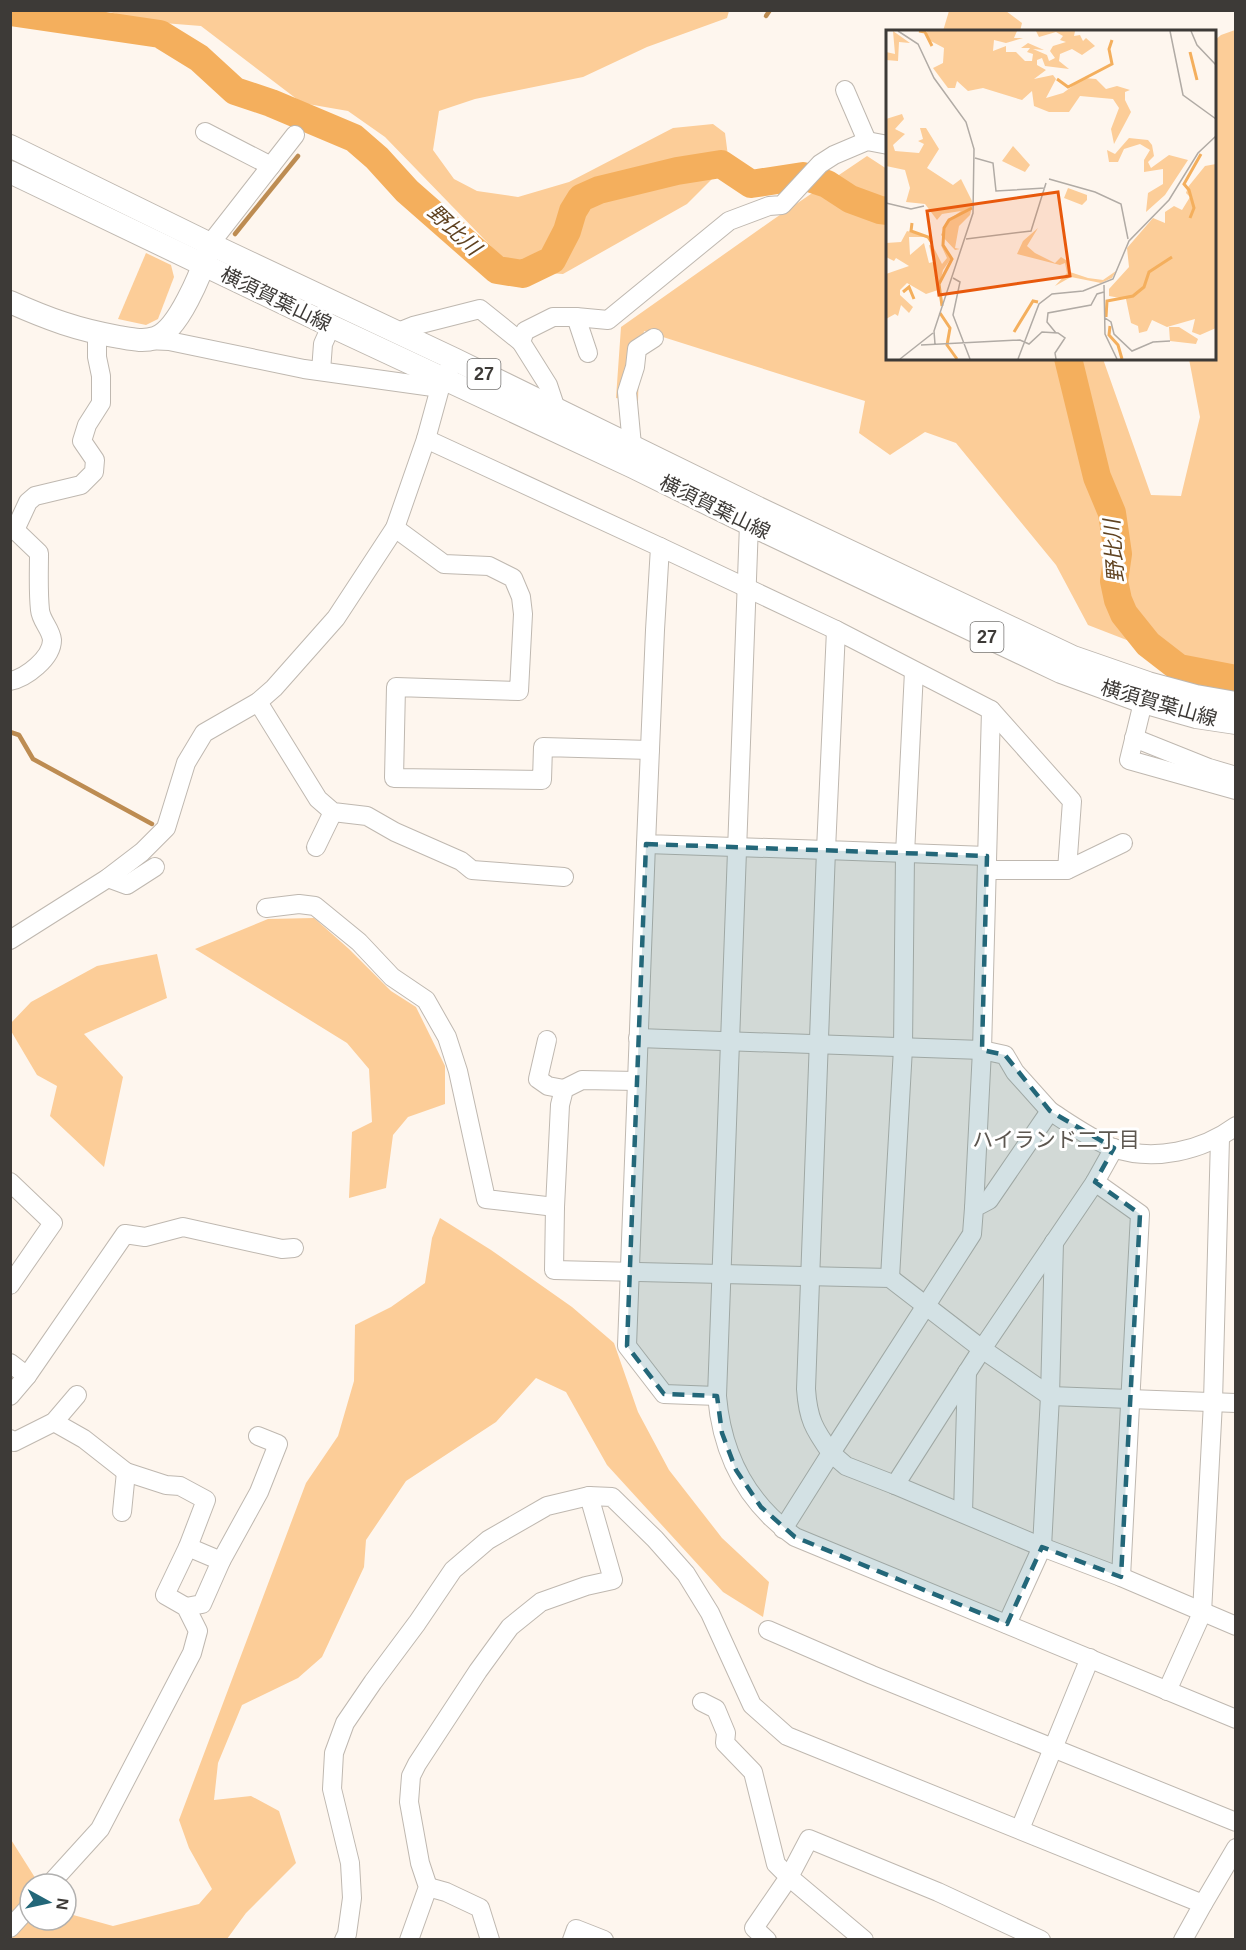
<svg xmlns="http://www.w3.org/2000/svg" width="1246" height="1950" viewBox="0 0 1246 1950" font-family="Helvetica,'Noto Sans JP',sans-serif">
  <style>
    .green { fill: #fccd98 }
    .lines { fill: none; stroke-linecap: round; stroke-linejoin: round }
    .stream { stroke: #bd8c52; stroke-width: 4.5 }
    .river { stroke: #f4af5d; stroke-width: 28 }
    .minor-casing { stroke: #bfb8b0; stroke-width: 20 }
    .major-casing { stroke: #bfb8b0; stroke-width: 24 }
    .minor { stroke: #fff; stroke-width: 18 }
    .major { stroke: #fff; stroke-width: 22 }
    .marked { fill: #236779; fill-opacity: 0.2; stroke: #236779; stroke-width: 4.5; stroke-dasharray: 12 8; stroke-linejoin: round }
    .labels { text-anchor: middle; stroke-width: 6; stroke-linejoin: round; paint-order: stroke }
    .shield { fill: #fff; stroke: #777573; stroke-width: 1.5 }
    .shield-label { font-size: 18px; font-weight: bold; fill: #3d3a37 }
    .street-label { font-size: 20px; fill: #3d3a37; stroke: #fff }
    .water-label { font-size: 21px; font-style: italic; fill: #604321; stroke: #fff }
    .neighbourhood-label { font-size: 21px; fill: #5d5750; stroke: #fff }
    .inset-river { fill: none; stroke: #f4af5d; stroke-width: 3 }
    .inset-road { fill: none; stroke: #b1aba5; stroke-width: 1.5 }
    .view { fill: #e8590c; fill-opacity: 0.15; stroke: #e8590c; stroke-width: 3 }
    .inset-edge { fill: none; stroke: #3d3a37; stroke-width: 3 }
  </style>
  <rect width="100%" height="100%" fill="#fef6ee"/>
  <!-- green -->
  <g class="green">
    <polygon points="107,11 729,11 727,18 647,47 583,77 475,99 439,111 433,150 454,179 477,191 518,197 569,182 673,128 713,124 725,133 728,156 727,164 687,204 563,274 515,271 385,137 348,111 302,103 201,26 138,21"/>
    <polygon points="949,11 1006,11 1022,23 1020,31 943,31"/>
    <polygon points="1235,30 1235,682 1088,625 1056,565 956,443 925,432 890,455 859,433 865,401 644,331 639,366 638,401 616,398 621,327 774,219 867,156 887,169 888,358 1103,359 1151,495 1181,496 1200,417 1189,359 1214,358 1215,40 1221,35"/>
    <polygon points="146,253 171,265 174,277 158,319 146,325 118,319"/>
    <polygon points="314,918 349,949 391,991 416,1007 445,1066 445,1104 408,1117 393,1135 386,1188 349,1198 352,1132 372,1122 369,1069 347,1043 195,949 268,919"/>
    <polygon points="157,954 167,998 84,1034 123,1077 104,1167 50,1116 57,1086 37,1075 11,1031 11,1023 31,1002 97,966"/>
    <polygon points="440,1218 491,1250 572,1307 614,1343 638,1412 669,1470 722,1538 769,1582 763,1617 723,1592 607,1465 566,1392 536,1378 496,1422 406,1481 366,1540 364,1567 322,1657 298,1678 242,1705 218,1763 214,1800 251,1796 279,1811 296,1863 246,1913 227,1939 11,1939 10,1838 39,1884 30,1884 30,1920 66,1920 66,1913 113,1926 199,1904 212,1889 189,1848 179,1820 306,1483 338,1436 354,1381 355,1325 391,1307 425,1283 432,1238"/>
  </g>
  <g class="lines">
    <!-- stream -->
    <g class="stream">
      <polyline points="766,16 770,10"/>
      <polyline points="235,234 298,156"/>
      <polyline points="10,732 19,735 33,759 152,824"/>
    </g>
    <!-- river -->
    <g class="river">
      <polyline points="10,12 160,34 199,58 235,91 271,103 354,138 377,158 407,191 497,270 523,274 552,260 567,231 573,211 581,198 599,190 677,171 721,164 751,184 803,176 827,184 850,199 880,210 888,211"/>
      <polyline points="1068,358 1097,477 1112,513 1118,554 1114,581 1118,600 1124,614 1148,644 1179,668 1236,679"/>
    </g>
    <!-- minor casing -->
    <g class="minor-casing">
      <g id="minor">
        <polyline points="845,90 867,141"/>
        <polyline points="205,132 271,166"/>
        <polyline points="210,244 295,135"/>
        <polyline points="576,317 588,353"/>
        <polyline points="398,332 413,326 480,309 521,342"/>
        <polyline points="146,340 169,341 304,369 440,388"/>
        <polyline points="321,371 323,344 331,326"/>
        <polyline points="556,409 548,385 521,342 525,331 553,317 576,317 608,320 729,221 769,206 782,205 820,164 834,155 867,141 888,145"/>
        <path d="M426 439 660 547 655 630 646 844 826 850 806 1389C808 1419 814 1429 831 1453L972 1234 974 1208 989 1200 1050 1111C1070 1124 1091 1139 1113 1148 1154 1162 1202 1151 1236 1126"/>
        <polyline points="633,456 627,392 635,367 637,349 654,338"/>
        <path d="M753 513 749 524 717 1396C722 1454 747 1503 795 1537L1236 1719"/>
        <polyline points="10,528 15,530 28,502 35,496 81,485 94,472 95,460 82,441 87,425 101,403 101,376 97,357 97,333"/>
        <polyline points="395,528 444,564 489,566 513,578 521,597 523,614 519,691 396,687 394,778 542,780 543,747 650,750"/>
        <polyline points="660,547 836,630"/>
        <path d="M10 681C26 678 52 658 52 640 51 629 41 621 40 610 38 591 39 572 39 553L15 530"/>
        <polyline points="1146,690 1129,760 1236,790"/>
        <polyline points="258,702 318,799 333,812 367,816 395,832 461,861 472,870 564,877"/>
        <polyline points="1134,738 1209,768 1236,776"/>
        <polyline points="646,844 627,1346 664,1394 717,1396"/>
        <polyline points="316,847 333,812"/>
        <polyline points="987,870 1067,870 1072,801 991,710 836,630 826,850 987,856"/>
        <polyline points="1067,870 1123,843"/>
        <polyline points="108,878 127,885 155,867"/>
        <polyline points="266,908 299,904 315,906 359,942 392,977 426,1000 447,1037 458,1071 486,1199 555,1207"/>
        <polyline points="10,940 108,878 142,852 166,828 186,763 204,733 258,702 274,688 336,618 395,528 426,439 440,388 449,369"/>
        <polyline points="638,1038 982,1050 1005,1055 1015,1072 1050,1111"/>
        <polyline points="547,1040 538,1079 548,1086 564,1089"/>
        <polyline points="637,1081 582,1080 564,1089 560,1105 555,1207 554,1270 890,1278 982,1349 1050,1396 1236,1403"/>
        <polyline points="10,1182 53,1223 10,1285"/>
        <polyline points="1095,1182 1140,1214 1121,1577"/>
        <polyline points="974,1208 982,1050 991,710"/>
        <polyline points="890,1278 903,1048 905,854 914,671"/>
        <polyline points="10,1363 27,1376"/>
        <polyline points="10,1396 27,1376 125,1234 145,1237 183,1227 282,1249 294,1248"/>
        <polyline points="10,1439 14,1442 54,1422 77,1395"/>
        <polyline points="895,1485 982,1349 1095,1182 1114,1148"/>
        <polyline points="122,1512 126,1472"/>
        <polyline points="963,1513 967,1372"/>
        <polyline points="783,1529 831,1453 846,1466 895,1485 1042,1547 1121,1577 1236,1626"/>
        <polyline points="188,1547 221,1561"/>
        <polyline points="186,1607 202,1604 221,1561 259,1492 278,1444 258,1436"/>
        <polyline points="1007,1624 1042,1547 1050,1396 1054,1242"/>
        <polyline points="768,1630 872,1675 1236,1822"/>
        <polyline points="1167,1691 1202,1613 1213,1402 1220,1138"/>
        <polyline points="702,1702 716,1709 726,1733 725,1743 753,1772 776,1864 789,1877 754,1928 767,1940"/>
        <polyline points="1020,1829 1090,1658"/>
        <polyline points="50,1884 100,1829 192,1653 198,1631 186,1607 165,1595 188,1547 206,1500 180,1486 166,1485 126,1472 84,1439 54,1422"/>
        <polyline points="428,1887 446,1892 480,1908 490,1940"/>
        <polyline points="10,1928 30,1906"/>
        <polyline points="344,1940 347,1934 352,1898 350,1863 332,1789 334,1753 345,1723 373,1682 417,1623 453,1570 488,1540 547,1506 589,1496 612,1497 655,1539 686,1574 710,1613 752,1705 787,1736 1203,1904 1236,1848"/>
        <polyline points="409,1940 428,1887 420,1863 409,1802 411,1776 417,1764 478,1671 510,1627 541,1602 586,1586 613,1580 589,1496"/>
        <polyline points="572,1940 576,1929 604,1940"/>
        <polyline points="864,1940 789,1877 809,1839 938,1892 1041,1940"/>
        <polyline points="1183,1940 1203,1904"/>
      </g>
    </g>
    <!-- major casing -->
    <g class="major-casing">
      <g id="major">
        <polyline points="10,146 210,244 454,359 756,507 1073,657 1148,683 1196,696 1236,703"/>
        <polyline points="10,172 331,326 633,467 749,524 1061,672 1143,702 1196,717 1236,723"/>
        <path d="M10 302C48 319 78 330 119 337 131 339 143 342 155 338 178 331 202 272 208 250"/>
      </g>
    </g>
    <!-- minor -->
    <use href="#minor" class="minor"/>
    <!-- major -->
    <use href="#major" class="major"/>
  </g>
  <!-- marked area -->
  <path class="marked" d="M646 844 987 856 982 1050 1005 1055 1050 1111 1114 1148 1095 1182 1140 1214 1121 1577 1042 1547 1007 1624 795 1537 761 1507 736 1470 722 1433 717 1396 664 1394 627 1346Z"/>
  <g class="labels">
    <!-- shield labels -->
    <g class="shield">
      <rect x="467.5" y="359" width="33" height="30" rx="4.5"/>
      <rect x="970.5" y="622" width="33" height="30" rx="4.5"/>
    </g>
    <g class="shield-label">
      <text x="484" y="380">27</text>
      <text x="987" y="643">27</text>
    </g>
    <!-- street labels -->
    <g class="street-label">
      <text transform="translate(276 299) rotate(26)" y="7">横須賀葉山線</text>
      <text transform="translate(715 507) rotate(26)" y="7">横須賀葉山線</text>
      <text transform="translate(1159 703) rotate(16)" y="7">横須賀葉山線</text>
    </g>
    <!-- water labels -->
    <g class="water-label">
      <text transform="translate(454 230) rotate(43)" y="7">野比川</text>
      <text transform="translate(1114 551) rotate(-94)" y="7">野比川</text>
    </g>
    <!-- neighbourhood labels -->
    <g class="neighbourhood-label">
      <text x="1056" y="1147">ハイランド二丁目</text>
    </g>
  </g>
  <!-- overview -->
  <g transform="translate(886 30)">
    <rect width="330" height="330" fill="#fef6ee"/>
    <path d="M7 1 24 13 13 12 12 31 0 30V22L9 24ZM41 1H131L128 8H137L120 13 108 10 107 21 120 16V22H130L139 31H146L147 24 141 22 144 18H135L142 13 158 20 147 19 161 25 163 31 169 28 164 21 167 16 180 12 174 10 177 6 170 2 153 7 150 1H189L188 6 194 5 197 11 200 8 209 16 196 25 186 19 174 24 173 31 183 39 159 36 156 28 151 30V35L160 40 148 49 167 45 170 49 160 68 177 63 198 48 210 49 220 59 231 56 244 60 239 62V70L245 82 228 114 225 99 233 78 227 69 194 66 183 82H163L148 76 146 61 136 70 97 58 82 61 71 51 69 58H62L47 38 57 33 58 18 41 9ZM16 84 18 89 9 99 19 104 7 115 9 121 33 123 38 114 32 111 37 109 34 98H40L53 119 41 138 67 155 75 149 87 173 84 185 73 196 69 218 74 219 69 220 55 205 61 191 75 181 56 184 51 190 39 174 20 172 24 158 19 140 0 136V89ZM243 108 262 110 266 115 268 126 262 132 265 138 283 125 302 130 279 165 260 182 262 163 277 154V139L258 142V130L264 120 254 114 238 119 232 132H223L221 120 229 124ZM127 116 144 135 139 142 116 131ZM330 134V298L314 305 306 302 309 289 281 297 266 290 261 301 253 303 252 296 245 293 240 269 223 266V259L243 237 241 218 267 188 279 193V182L288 176 296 180 304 167 300 163 302 157 319 136ZM182 158 201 165V170L196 175 178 168ZM152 198 141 216 149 223 169 233 175 227 183 232 184 242 202 248 217 250 230 241 226 248 215 253 185 247 169 256 181 243 179 233 174 235 131 224 137 211ZM21 201 42 207H23L24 225 38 213 43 233 47 232 43 215 47 216 56 234 61 228 55 215 66 227 57 240 52 260 40 264 21 253 14 260V265L27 277 23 283 15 275 12 286 9 284 0 289V244L23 236 10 228 8 231 0 227V213L15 212ZM283 297H293L312 309 310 314 284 311Z" fill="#fccd98"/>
    <path class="inset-river" d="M33 1 39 2 46 16M304 22 311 50M171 49 182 57 226 34 223 19 226 10M304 188 308 178 303 160 298 154 315 124M26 193 25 201 42 207 46 213M17 262 23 257 28 269M56 276 53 254 66 229 57 215 58 198 63 190 86 178M54 283 64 298 61 315 71 329M220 287 221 271 247 266 258 257 263 242 286 227M224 296 223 305 232 315 236 329M128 302 147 271 152 272"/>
    <path class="inset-road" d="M12 1 32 14 48 48 80 92 88 119 87 183 48 301 49 314M284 1 297 65 330 89M305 1 311 15 330 35M89 128 107 133 110 161 159 158M163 149 209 162 235 174 242 209M0 173 25 179 38 176M80 209 145 201 160 153M67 248 74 252 67 285 84 329M218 255 219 304 231 329M219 288 225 292 228 304 246 321 267 312 284 311M170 303 161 292 162 283 205 275 211 264 218 262M35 315 134 310 143 314 156 302 172 303 179 308 169 323 170 329M14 329 47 303M132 329 153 274 166 264 197 261 227 249 243 211 283 170 312 123 330 106"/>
    <path class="view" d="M172 162 184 246 53 265 41 181Z"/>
    <rect width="330" height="330" class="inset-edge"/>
  </g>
  <!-- border -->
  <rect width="1246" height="1950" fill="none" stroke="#3d3a37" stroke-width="24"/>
  <!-- north arrow -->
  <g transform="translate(48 1902) rotate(98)"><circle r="28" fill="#ffffff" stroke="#b1b0af" stroke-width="1.5"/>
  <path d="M0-4.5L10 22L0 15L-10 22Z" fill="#236779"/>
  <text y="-9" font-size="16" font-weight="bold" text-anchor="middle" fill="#3d3a37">N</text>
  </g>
</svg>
